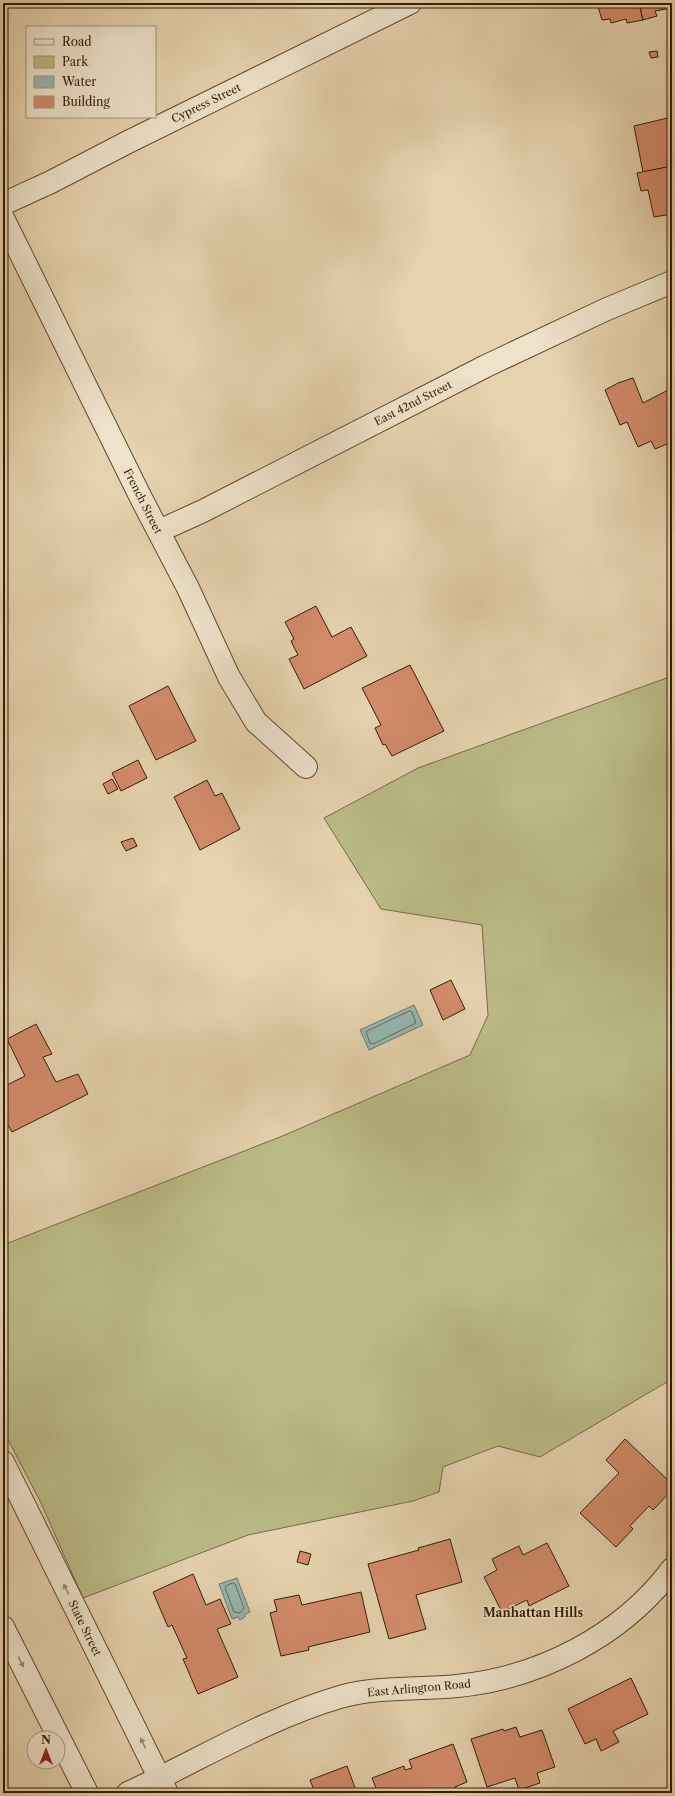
<svg xmlns="http://www.w3.org/2000/svg" width="675" height="1796" viewBox="0 0 675 1796" font-family="'Libre Caslon Text',serif">
  <style>
    .green { fill: #baba86; stroke: #776c45 }
    .water { fill: #96b7af; stroke: #6f796b }
    .lines { fill: none; stroke-linecap: round; stroke-linejoin: round }
    .shore { stroke: #656a5a; stroke-width: 1 }
    .building { fill: #d38b6b; stroke: #341d04 }
    .minor-casing { stroke: #604a2e; stroke-width: 24 }
    .minor { stroke: #eee2ca; stroke-width: 22 }
    .oneway { fill: #9a8971 }
    .labels { text-anchor: middle; stroke-width: 3; stroke-linejoin: round; paint-order: stroke }
    .street-label { font-size: 11px; fill: #341d04; stroke: #eee2ca }
    .neighbourhood-label { font-size: 12px; font-weight: bold; fill: #341d04; stroke: #eee2ca }
  </style>
  <rect width="100%" height="100%" fill="#e5d2ae"/>
  <filter id="stains"><feTurbulence type="fractalNoise" baseFrequency=".005" numOctaves="4"/><feColorMatrix values="0 0 0 0 .2 0 0 0 0 .09 0 0 0 0 .02 0 0 0 .5 -.17"/></filter>
  <radialGradient id="worn" r=".72"><stop offset=".6" stop-color="#630" stop-opacity="0"/><stop offset="1" stop-color="#630" stop-opacity=".3"/></radialGradient>
  <!-- green -->
  <polygon class="green" points="672,676 672,1379 540,1457 498,1446 443,1467 439,1492 413,1501 248,1535 83,1598 41,1503 3,1430 3,1245 280,1137 470,1055 488,1015 482,925 381,909 324,818 418,768"/>
  <!-- water -->
  <g class="water">
    <polygon points="414,1005 423,1025 369,1050 360,1030"/>
    <polygon points="237,1578 250,1612 245,1614 245,1617 240,1620 238,1617 232,1619 219,1584"/>
  </g>
  <g class="lines">
    <!-- shore -->
    <g class="shore">
      <polygon points="410,1011 412,1012 416,1023 373,1044 370,1043 366,1032"/>
      <polygon points="233,1583 235,1584 244,1608 240,1613 234,1612 225,1588 226,1586"/>
    </g>
  </g>
  <!-- building -->
  <g class="building">
    <polygon points="597,3 639,3 643,20 627,23 626,19 611,23 610,19 602,20"/>
    <polygon points="639,3 672,3 672,8 655,11 657,16 643,20"/>
    <polygon points="657,51 658,57 651,58 649,52"/>
    <polygon points="672,117 672,166 643,172 634,126"/>
    <polygon points="672,166 672,214 654,217 648,190 641,191 637,173"/>
    <polygon points="633,378 643,403 672,388 672,442 655,449 651,441 638,447 627,422 620,425 605,390 618,383"/>
    <polygon points="316,606 332,637 351,627 367,656 304,689 289,659 298,655 291,641 294,639 285,622"/>
    <polygon points="410,665 444,731 392,756 385,744 383,745 375,728 381,725 362,688"/>
    <polygon points="168,686 196,741 156,760 129,706"/>
    <polygon points="138,760 147,778 121,791 112,773"/>
    <polygon points="112,779 118,789 108,794 103,784"/>
    <polygon points="207,780 215,796 222,793 240,829 200,850 174,797"/>
    <polygon points="133,838 137,846 126,851 121,842"/>
    <polygon points="451,980 465,1009 443,1020 430,990"/>
    <polygon points="36,1024 52,1054 43,1057 56,1082 78,1074 88,1094 12,1132 3,1116 3,1087 25,1076 7,1039"/>
    <polygon points="625,1439 672,1484 672,1490 653,1510 649,1506 630,1526 633,1529 616,1547 580,1513 619,1473 606,1460"/>
    <polygon points="450,1539 462,1582 416,1595 426,1629 389,1639 368,1564 419,1550 418,1548"/>
    <polygon points="547,1543 569,1586 529,1606 527,1600 502,1612 484,1577 497,1570 492,1559 519,1546 523,1555"/>
    <polygon points="300,1551 311,1554 308,1565 297,1562"/>
    <polygon points="193,1574 206,1605 220,1599 231,1624 217,1629 238,1677 198,1694 183,1659 187,1658 172,1625 168,1627 153,1592"/>
    <polygon points="361,1592 370,1632 308,1647 309,1650 281,1656 270,1613 277,1611 274,1600 299,1595 302,1605"/>
    <polygon points="631,1678 648,1714 613,1731 619,1742 601,1751 596,1739 585,1744 568,1709"/>
    <polygon points="516,1727 520,1737 542,1730 555,1767 537,1773 540,1783 519,1790 515,1778 487,1787 471,1739 503,1729 504,1731"/>
    <polygon points="453,1744 467,1782 455,1787 458,1793 378,1793 372,1778 404,1766 405,1770 412,1768 409,1760"/>
    <polygon points="347,1766 357,1793 306,1793 314,1790 310,1780"/>
  </g>
  <g class="lines">
    <!-- minor casing -->
    <g class="minor-casing">
      <g id="minor">
        <polyline points="3,204 51,182 126,143 410,3"/>
        <polyline points="3,218 141,498 188,588 229,677 256,722 306,767"/>
        <polyline points="159,531 203,511 486,366 607,309 672,282"/>
        <polyline points="3,1462 167,1793"/>
        <polyline points="3,1627 87,1793"/>
        <path d="M128 1793C198 1761 265 1719 340 1697 378 1686 418 1690 457 1686 539 1678 622 1636 672 1569"/>
      </g>
    </g>
    <!-- minor -->
    <use href="#minor" class="minor"/>
  </g>
  <!-- one-way arrows -->
  <defs><path id="oneway-solid" d="M-6-.8H1V-3.2L6.5 0L1 3.2V.8H-6Z"/></defs>
  <g class="oneway">
    <use href="#oneway-solid" transform="translate(66 1589) rotate(-116)"/>
    <use href="#oneway-solid" transform="translate(21 1662) rotate(63)"/>
    <use href="#oneway-solid" transform="translate(143 1743) rotate(-116)"/>
  </g>
  <g class="labels">
    <!-- street labels -->
    <g class="street-label">
      <text transform="translate(206 103) rotate(-26)" y="4">Cypress Street</text>
      <text transform="translate(413 403) rotate(-27)" y="4">East 42nd Street</text>
      <text transform="translate(143 501) rotate(63)" y="4">French Street</text>
      <text transform="translate(85 1628) rotate(64)" y="4">State Street</text>
      <text transform="translate(419 1688) rotate(-5)" y="4">East Arlington Road</text>
    </g>
    <!-- neighbourhood labels -->
    <g class="neighbourhood-label">
      <text x="533" y="1617">Manhattan Hills</text>
    </g>
  </g>
  <!-- margin -->
  <rect width="675" height="1796" fill="none" stroke="#e5d2ae" stroke-width="16"/>
  <rect x="4" y="4" width="667" height="1788" fill="none" stroke="#341d04" stroke-width="2"/>
  <rect x="8" y="8" width="659" height="1780" fill="none" stroke="#341d04"/>
  <!-- legend -->
  <rect x="26" y="26" width="130" height="92" fill="#eee2ca" stroke="#a4937b"/>
  <rect x="34" y="39" width="20" height="6" fill="#eee2ca" stroke="#a4937b"/>
  <text x="62" y="46" font-size="12" fill="#341d04">Road</text>
  <rect x="34" y="56" width="20" height="12" fill="#baba86" stroke="#a4937b"/>
  <text x="62" y="66" font-size="12" fill="#341d04">Park</text>
  <rect x="34" y="76" width="20" height="12" fill="#96b7af" stroke="#a4937b"/>
  <text x="62" y="86" font-size="12" fill="#341d04">Water</text>
  <rect x="34" y="96" width="20" height="12" fill="#d38b6b" stroke="#a4937b"/>
  <text x="62" y="106" font-size="12" fill="#341d04">Building</text>
  <!-- north arrow -->
  <g transform="translate(46 1750)"><circle r="19" fill="#eee2ca" stroke="#a4937b"/>
  <path d="M0-3L7 15L0 10L-7 15Z" fill="#8f2418"/>
  <text y="-6" font-size="11" font-weight="bold" text-anchor="middle" fill="#341d04">N</text>
  </g>
  <rect width="100%" height="100%" filter="url(#stains)"/>
  <rect width="100%" height="100%" fill="url(#worn)"/>
</svg>
